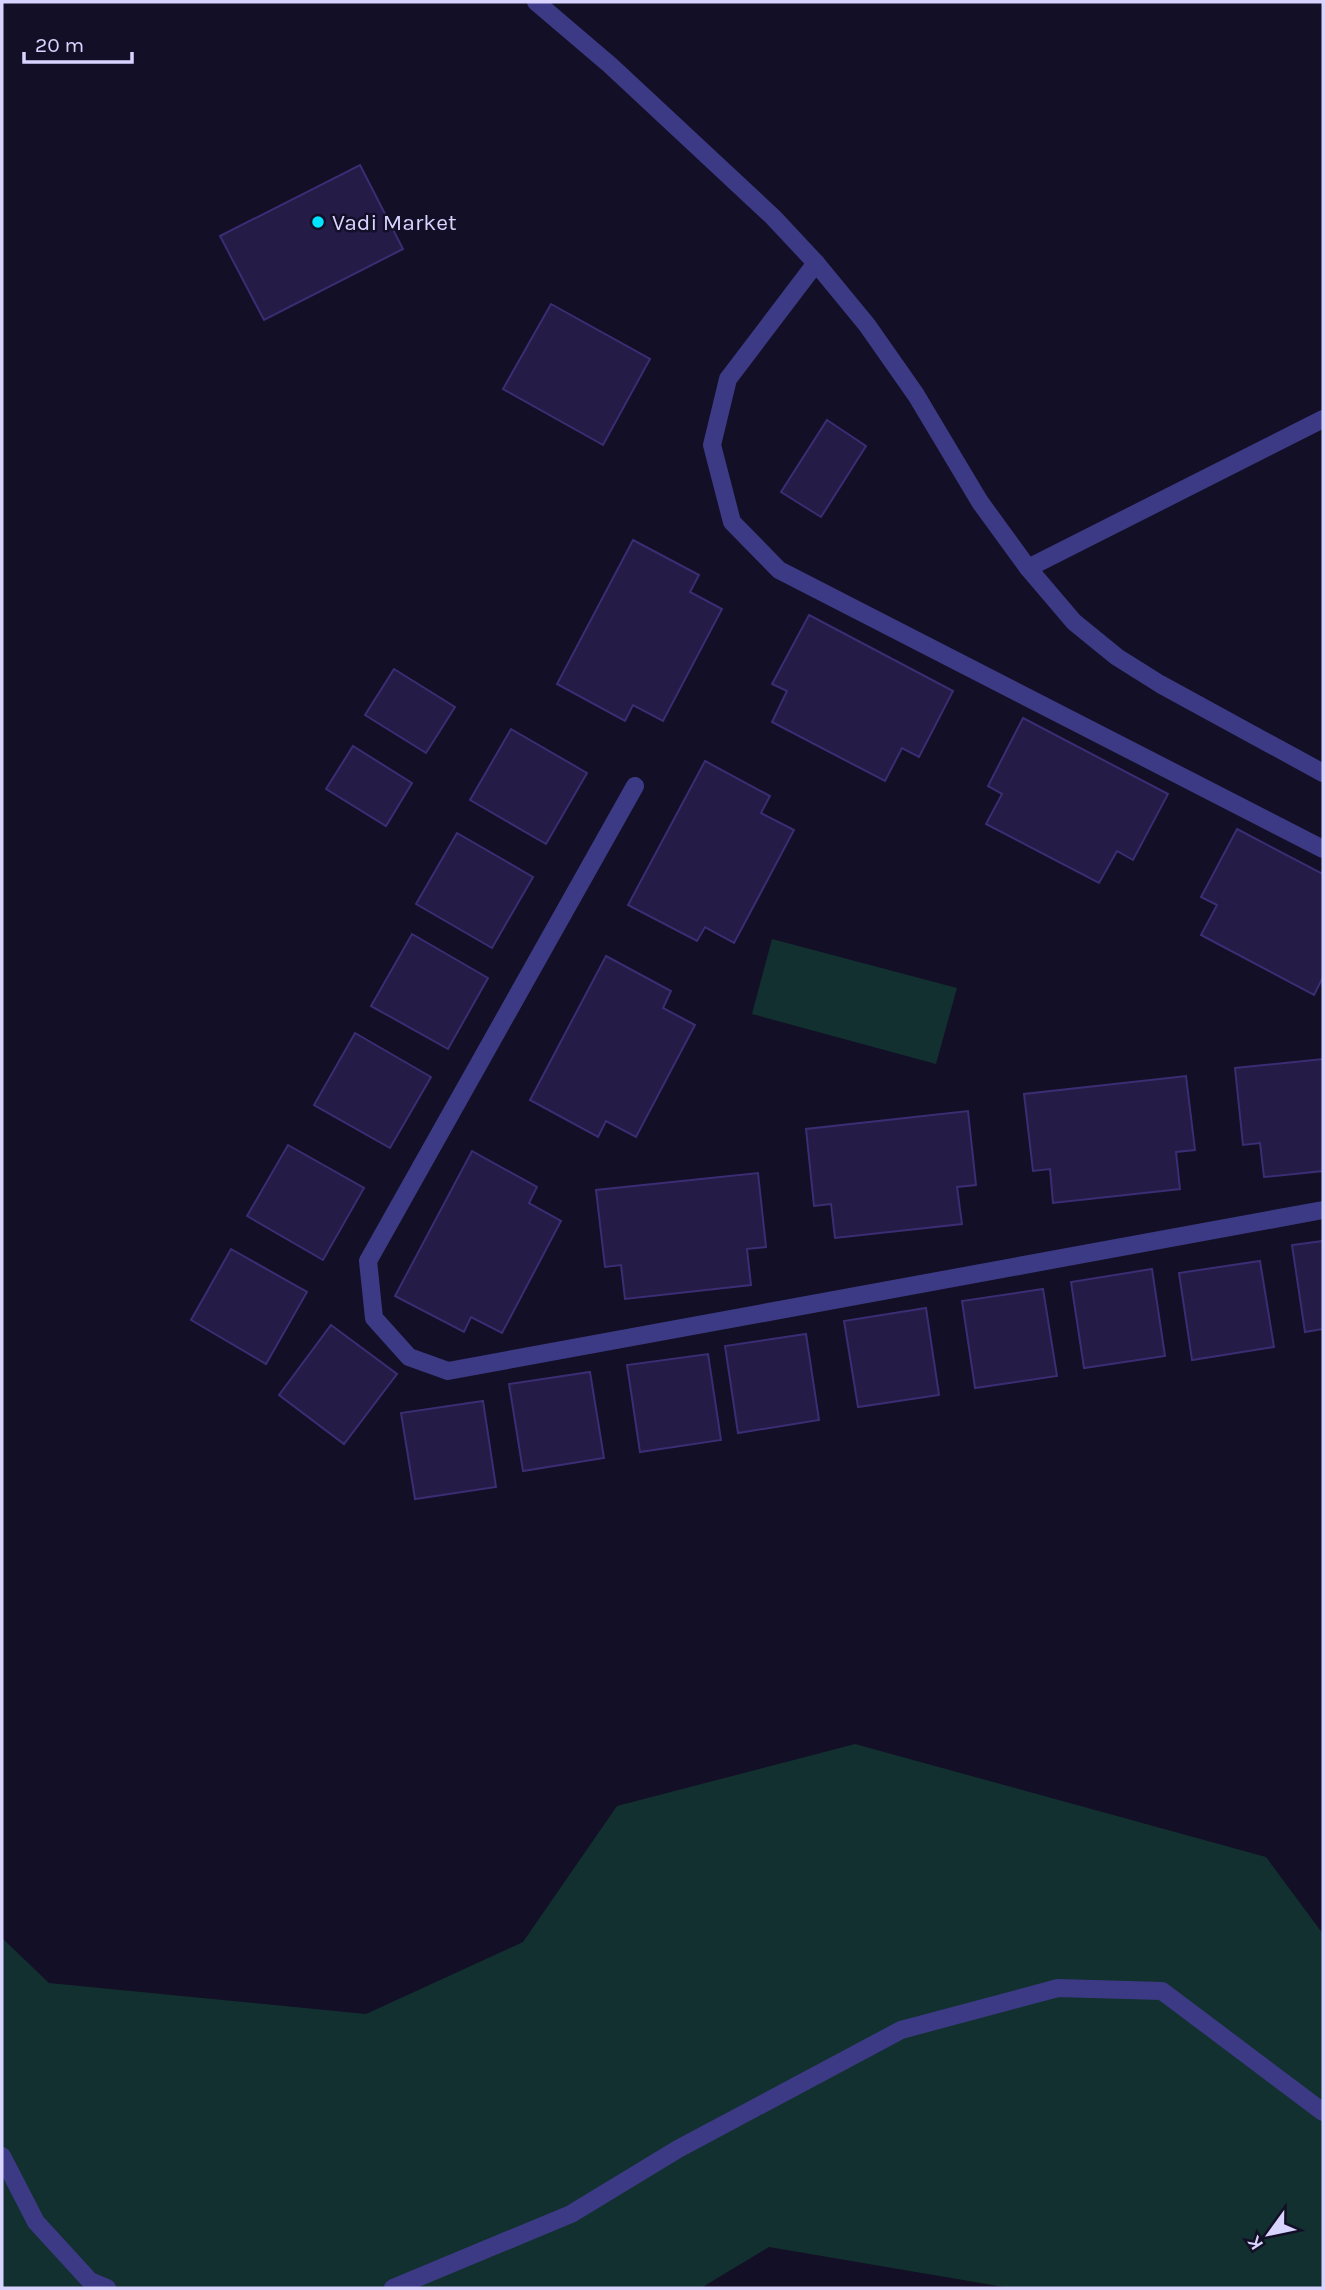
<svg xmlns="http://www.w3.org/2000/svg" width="1325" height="2290" viewBox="0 0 1325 2290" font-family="Karla,sans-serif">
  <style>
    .green { fill: #12302f }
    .building { fill: #241b47; stroke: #3b2d73; stroke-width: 2 }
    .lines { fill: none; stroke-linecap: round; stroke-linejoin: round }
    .minor { stroke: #3d3a85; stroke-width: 18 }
    .tertiary { stroke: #3d3a85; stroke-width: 18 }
    .poi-dot { fill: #00e5ff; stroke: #130f26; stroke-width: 2.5 }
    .labels { text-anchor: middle; stroke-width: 5; stroke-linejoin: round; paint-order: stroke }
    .poi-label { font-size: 23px; fill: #d9d4ff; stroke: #130f26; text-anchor: start }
  </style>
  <rect width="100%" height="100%" fill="#130f26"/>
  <!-- green -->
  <g class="green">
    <polygon points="772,939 957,988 936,1064 752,1014"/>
    <polygon points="855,1744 1266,1857 1323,1934 1323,2288 1010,2288 769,2247 701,2288 2,2288 2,1938 49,1983 366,2014 523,1942 617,1806"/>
  </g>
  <!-- building -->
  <g class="building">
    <polygon points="360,165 403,249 264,320 220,236"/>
    <polygon points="551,304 650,359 603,445 503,389"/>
    <polygon points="827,420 866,446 821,517 781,492"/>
    <polygon points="633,540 699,575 690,592 722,609 663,721 633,705 625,721 557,684"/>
    <polygon points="809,615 953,691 919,757 902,748 885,781 772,722 787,691 772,684"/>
    <polygon points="394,669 455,707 426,753 365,715"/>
    <polygon points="1023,718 1168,794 1133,860 1117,851 1099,883 986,824 1002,794 988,786"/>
    <polygon points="511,729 587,773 546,844 470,800"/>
    <polygon points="353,746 412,783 386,826 326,789"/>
    <polygon points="705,761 770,796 761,813 794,830 734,943 705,927 697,941 628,905"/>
    <polygon points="1237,829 1323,874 1323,977 1314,995 1201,935 1217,905 1201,897"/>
    <polygon points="457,833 533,877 492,948 416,904"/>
    <polygon points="412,934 488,978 448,1049 371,1006"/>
    <polygon points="606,956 671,991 663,1008 695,1025 636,1137 606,1121 598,1137 530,1100"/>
    <polygon points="355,1033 431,1077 390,1148 314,1105"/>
    <polygon points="1323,1059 1323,1171 1264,1177 1260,1143 1243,1145 1235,1068"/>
    <polygon points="1186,1076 1195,1150 1176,1152 1180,1189 1053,1203 1050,1169 1033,1171 1024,1094"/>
    <polygon points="968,1111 976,1185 957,1187 962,1224 835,1238 831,1204 814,1206 806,1129"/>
    <polygon points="288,1145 364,1188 323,1260 247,1216"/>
    <polygon points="472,1151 537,1187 529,1203 561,1221 502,1333 471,1317 464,1332 395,1296"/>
    <polygon points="758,1173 766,1247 747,1249 751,1285 625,1299 621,1265 605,1267 596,1190"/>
    <polygon points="1323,1241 1323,1329 1305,1332 1292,1245"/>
    <polygon points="231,1249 307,1292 266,1364 191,1320"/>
    <polygon points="1260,1261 1274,1347 1192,1360 1179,1273"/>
    <polygon points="1152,1269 1165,1356 1084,1368 1071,1282"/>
    <polygon points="1043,1289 1057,1376 975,1388 962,1301"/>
    <polygon points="926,1308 939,1395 858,1407 844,1321"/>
    <polygon points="331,1325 397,1374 344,1444 279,1395"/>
    <polygon points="806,1334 819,1420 738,1433 725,1346"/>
    <polygon points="708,1354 721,1440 640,1452 627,1365"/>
    <polygon points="590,1372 604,1458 523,1471 509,1384"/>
    <polygon points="483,1401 496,1487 415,1499 401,1413"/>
  </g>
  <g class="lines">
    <!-- minor -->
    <g class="minor">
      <polyline points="816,263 728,379 712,445 732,522 779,570 1323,849"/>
      <polyline points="1028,568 1323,419"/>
      <polyline points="635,786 368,1261 374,1318 409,1357 448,1371 1323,1210"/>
      <polyline points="2,2156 36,2222 90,2281 107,2288"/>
      <polyline points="393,2288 571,2214 678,2149 901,2030 1058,1988 1162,1991 1323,2112"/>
    </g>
    <!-- tertiary -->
    <polyline class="tertiary" points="536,2 610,65 773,217 816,263 867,325 916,395 980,502 1028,568 1074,622 1117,657 1160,684 1323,773"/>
  </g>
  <!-- markers -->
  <circle class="poi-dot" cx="318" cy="222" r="7"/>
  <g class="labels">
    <!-- poi labels -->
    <g class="poi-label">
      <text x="332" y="230">Vadi Market</text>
    </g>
  </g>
  <!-- border -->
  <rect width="1325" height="2290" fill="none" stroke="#d9d4ff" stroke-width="7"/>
  <!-- north arrow -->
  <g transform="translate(1269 2234) rotate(237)" stroke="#130f26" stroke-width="5" paint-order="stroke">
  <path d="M0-5L12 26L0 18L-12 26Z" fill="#d9d4ff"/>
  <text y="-10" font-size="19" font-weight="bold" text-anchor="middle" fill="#d9d4ff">K</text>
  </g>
  <!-- scale -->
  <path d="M24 52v10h108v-10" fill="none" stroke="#d9d4ff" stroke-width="3.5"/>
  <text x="35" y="52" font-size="21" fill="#d9d4ff" stroke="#130f26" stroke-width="5" paint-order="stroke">20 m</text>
</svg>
